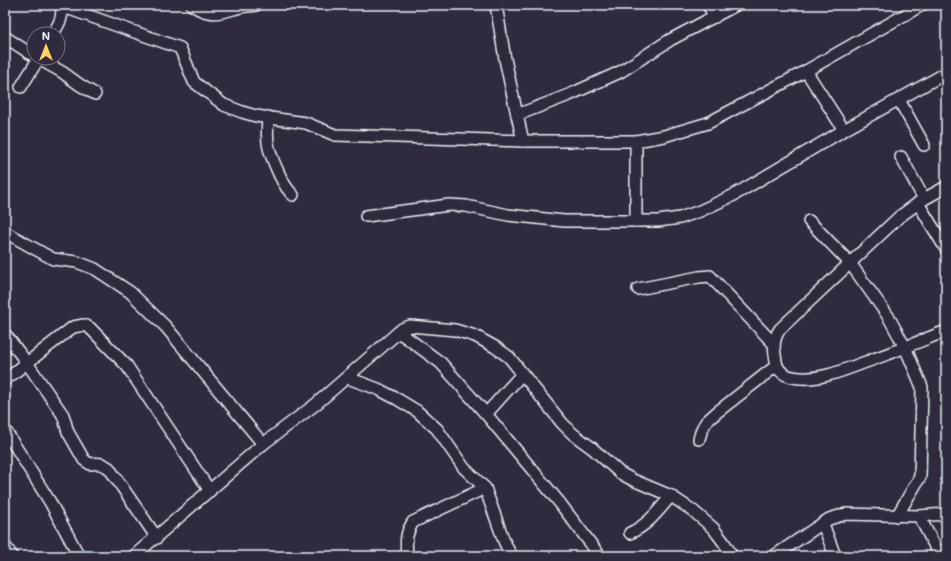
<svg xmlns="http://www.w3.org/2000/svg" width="951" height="561" viewBox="0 0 951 561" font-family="Mali,sans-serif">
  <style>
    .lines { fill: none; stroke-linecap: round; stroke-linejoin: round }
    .minor-casing { stroke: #e8f1f8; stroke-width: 14 }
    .minor { stroke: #2f2a3d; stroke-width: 11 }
  </style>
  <rect width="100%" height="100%" fill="#2f2a3d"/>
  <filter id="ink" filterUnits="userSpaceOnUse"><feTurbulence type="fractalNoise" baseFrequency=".025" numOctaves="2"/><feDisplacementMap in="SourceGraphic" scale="8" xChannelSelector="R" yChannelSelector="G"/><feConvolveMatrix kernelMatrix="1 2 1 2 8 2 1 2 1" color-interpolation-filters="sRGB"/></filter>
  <g filter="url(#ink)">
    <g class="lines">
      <!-- minor casing -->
      <g class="minor-casing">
        <g id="minor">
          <path d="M192 5C210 17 219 13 237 8 243 6 250 6 256 5"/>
          <polyline points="496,5 505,59 517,115"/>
          <polyline points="708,5 715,17"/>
          <polyline points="61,6 180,48 194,82 224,105 242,112 256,116 306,123 335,135 523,141 636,141 664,136 708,123 806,71 922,5"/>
          <path d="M53 34C59 24 64 16 61 5"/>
          <polyline points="5,37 34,56"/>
          <polyline points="37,58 62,72 80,85 95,94"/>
          <polyline points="806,71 844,130"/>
          <polyline points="21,87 39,58"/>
          <polyline points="899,100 924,145"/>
          <path d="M268 117C266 144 268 150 279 174 283 182 286 189 293 195"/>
          <polyline points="523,141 517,115 569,95 620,72 670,40 736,5"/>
          <polyline points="901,157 924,199"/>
          <path d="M946 187 924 199 899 217 780 329C772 341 774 348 776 361 778 383 813 379 828 375 840 372 852 367 863 363 891 353 918 342 946 331"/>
          <polyline points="918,203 946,249"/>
          <polyline points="366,216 449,205 466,206 508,215 564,221 658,221 680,218 700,211 734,195 844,130 946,73"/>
          <polyline points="636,221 636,141"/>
          <polyline points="809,221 850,263 888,316 905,347 922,387 920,477 897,516"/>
          <polyline points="5,232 53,259 77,262 95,269 130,292 166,327 263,444"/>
          <polyline points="638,289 699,277 710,276 774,344"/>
          <polyline points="399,332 441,363 486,414 559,502 600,556"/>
          <path d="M5 334 27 363 63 415 68 432 84 460 90 464C98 463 102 463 109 468L157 538"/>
          <polyline points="348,378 378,389 397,399 417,411 437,429 464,468 485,488 504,541 511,556"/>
          <polyline points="5,380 73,327 84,325 90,328 127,366 210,491"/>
          <polyline points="486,414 522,374"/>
          <polyline points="5,430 50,502 79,556"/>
          <polyline points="699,439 702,429 706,422 716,413 776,366"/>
          <polyline points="919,516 940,556"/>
          <polyline points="823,524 835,556"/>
          <path d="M630 533C648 525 658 511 671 496"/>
          <polyline points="5,546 12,556"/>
          <polyline points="134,556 263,444 316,404 402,329 410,326 455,330 475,336 495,347 509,357 562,423 573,434 592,448 620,473 633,480 671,496 692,510 713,528 725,544 732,556"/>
          <path d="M407 556C406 542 405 534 413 522L485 488"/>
          <polyline points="774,556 829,519 846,514 919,516 946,514"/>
        </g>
      </g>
      <!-- minor -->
      <use href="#minor" class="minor"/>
    </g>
  </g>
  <!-- margin -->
  <rect width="951" height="561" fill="none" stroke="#2f2a3d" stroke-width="20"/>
  <rect x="10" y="10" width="931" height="541" fill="none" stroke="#e8f1f8" stroke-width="1.5" filter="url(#ink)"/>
  <!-- north arrow -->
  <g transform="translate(46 46)"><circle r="19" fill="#2f2a3d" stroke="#797a88"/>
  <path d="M0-3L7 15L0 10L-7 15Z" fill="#ffd166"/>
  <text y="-6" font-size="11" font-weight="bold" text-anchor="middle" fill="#e8f1f8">N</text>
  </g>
</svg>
